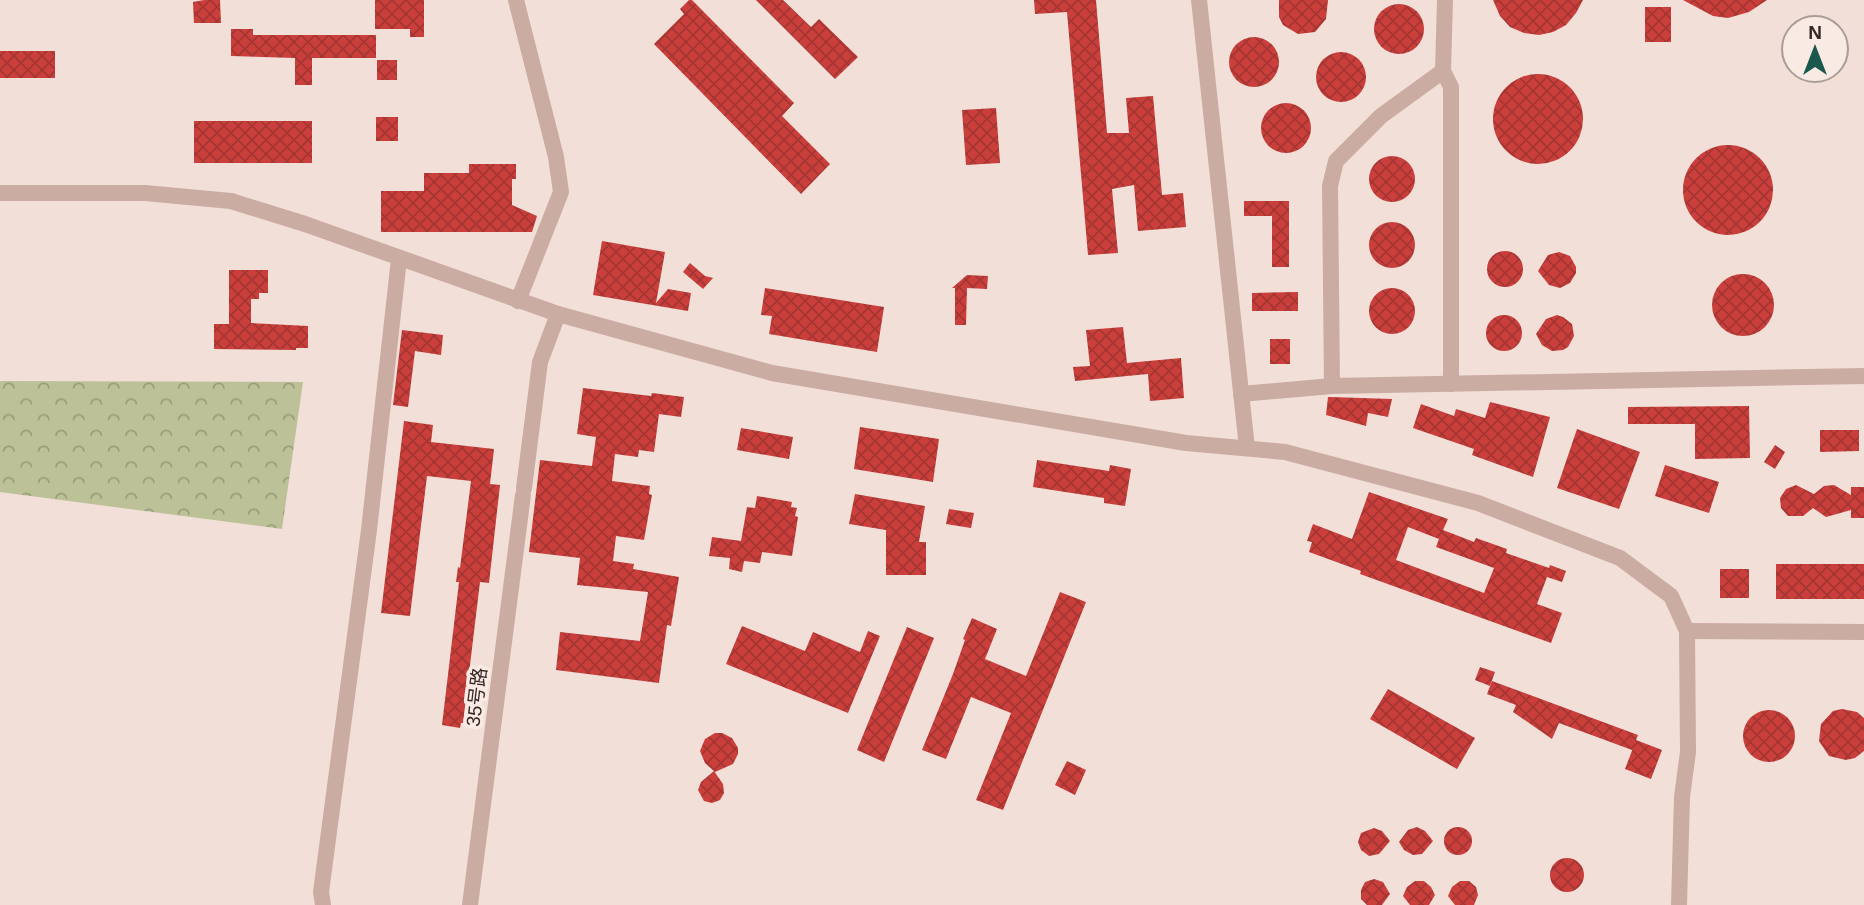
<svg xmlns="http://www.w3.org/2000/svg" width="1864" height="905" viewBox="0 0 1864 905" font-family="Helvetica,'Noto Sans SC',sans-serif">
  <style>
    .forest { fill: url(#forest-crowns) }
    .building { fill: url(#building-cross-hatch); fill-rule: evenodd }
    .lines { fill: none; stroke-linecap: round; stroke-linejoin: round }
    .street { stroke: #caaca3; stroke-width: 16 }
    .labels { text-anchor: middle; stroke-width: 7; stroke-linejoin: round; paint-order: stroke }
    .street-label { font-size: 19px; fill: #342725; stroke: #f9eae3 }
  </style>
  <defs>
    <pattern id="forest-crowns" width="20" height="18" patternUnits="userSpaceOnUse" patternTransform="scale(1.75)"><rect width="20" height="18" fill="#bcc197"/><path d="M2 6a3 3 0 1 1 6 0M12 15a3 3 0 1 1 6 0" fill="none" stroke="#9a9d7b"/></pattern>
    <pattern id="building-cross-hatch" width="8" height="8" patternUnits="userSpaceOnUse" patternTransform="scale(1.75)"><rect width="8" height="8" fill="#ca3f3c"/><path d="M0 0l8 8M0 8l8-8" fill="none" stroke="#a53532"/></pattern>
  </defs>
  <rect width="100%" height="100%" fill="#f2dfd7"/>
  <!-- forest -->
  <polygon class="forest" points="0,381 303,382 282,529 0,492"/>
  <!-- building -->
  <g class="building">
    <polygon points="204,0 220,0 221,23 194,23 193,2"/>
    <polygon points="375,0 424,0 424,37 410,37 410,29 375,29"/>
    <polygon points="689,0 692,0 794,103 782,116 830,164 801,194 654,44 684,14 680,9"/>
    <polygon points="756,0 783,0 811,27 819,19 858,57 835,79"/>
    <polygon points="1034,0 1096,0 1107,133 1129,133 1126,98 1153,96 1162,195 1183,193 1186,227 1138,231 1134,185 1112,189 1118,253 1088,255 1067,12 1035,14"/>
    <polygon points="1279,0 1328,0 1326,19 1315,32 1298,34 1283,25 1279,17"/>
    <polygon points="1493,0 1583,0 1576,13 1566,25 1553,32 1539,35 1524,33 1510,27 1500,16"/>
    <polygon points="1683,0 1767,0 1749,12 1728,18 1713,16"/>
    <circle cx="1399" cy="29" r="25"/>
    <rect x="1645" y="7" width="26" height="35"/>
    <polygon points="231,29 253,29 253,35 376,35 376,58 312,58 312,85 295,85 295,58 231,56"/>
    <circle cx="1254" cy="62" r="25"/>
    <rect x="0" y="51" width="55" height="27"/>
    <circle cx="1341" cy="77" r="25"/>
    <rect x="377" y="60" width="20" height="20"/>
    <circle cx="1538" cy="119" r="45"/>
    <circle cx="1286" cy="128" r="25"/>
    <polygon points="996,108 1000,163 966,165 962,110"/>
    <rect x="376" y="117" width="22" height="24"/>
    <rect x="194" y="121" width="118" height="42"/>
    <circle cx="1728" cy="190" r="45"/>
    <circle cx="1392" cy="179" r="23"/>
    <polygon points="469,164 516,164 516,179 512,179 512,205 537,216 532,232 381,232 381,191 424,191 424,173 469,173"/>
    <polygon points="1244,201 1289,201 1289,267 1272,267 1272,216 1244,216"/>
    <circle cx="1392" cy="245" r="23"/>
    <polygon points="602,241 665,252 656,303 668,289 691,293 688,311 593,295"/>
    <circle cx="1505" cy="269" r="18"/>
    <polygon points="1559,252 1570,256 1576,267 1576,273 1570,283 1560,288 1549,285 1538,271 1548,255"/>
    <polygon points="690,263 705,276 713,278 703,289 683,272"/>
    <polygon points="229,270 268,270 268,293 259,293 259,299 251,299 251,323 308,326 308,348 296,348 296,350 214,349 214,324 229,324"/>
    <circle cx="1743" cy="305" r="31"/>
    <polygon points="967,275 988,276 987,289 967,288 966,325 955,325 955,288 952,288"/>
    <polygon points="765,288 884,307 877,352 769,334 772,316 761,315"/>
    <circle cx="1392" cy="311" r="23"/>
    <polygon points="1298,292 1298,311 1252,311 1252,293"/>
    <polygon points="1557,315 1563,317 1572,324 1574,336 1568,347 1563,350 1552,351 1542,345 1536,334 1546,319"/>
    <circle cx="1504" cy="333" r="18"/>
    <polygon points="1123,327 1127,363 1181,358 1184,398 1150,401 1148,374 1075,381 1073,367 1090,366 1086,330"/>
    <polygon points="402,330 443,335 441,355 415,351 408,407 393,405"/>
    <rect x="1270" y="339" width="20" height="25"/>
    <polygon points="583,388 651,396 652,393 684,397 681,417 659,414 654,452 639,450 638,457 615,454 612,481 650,486 649,494 652,495 644,540 616,536 613,561 634,564 633,569 679,577 671,626 667,625 659,683 556,670 560,632 640,641 648,592 577,585 580,558 529,552 540,460 592,466 596,437 577,434"/>
    <polygon points="1328,397 1330,397 1392,399 1388,417 1368,413 1366,426 1326,415"/>
    <polygon points="1490,402 1550,417 1533,477 1472,455 1474,449 1413,428 1421,404 1454,416 1456,409 1485,418"/>
    <polygon points="1749,406 1750,458 1695,459 1695,424 1628,424 1628,407"/>
    <polygon points="404,421 433,425 431,442 494,449 490,484 500,485 489,583 480,582 463,723 461,723 460,728 442,725 459,582 456,582 458,567 460,568 471,481 427,476 410,616 381,613"/>
    <polygon points="860,427 939,439 933,482 854,469"/>
    <polygon points="741,428 793,437 789,459 737,450"/>
    <polygon points="1577,429 1640,452 1619,509 1557,488"/>
    <polygon points="1820,430 1859,430 1859,451 1820,452"/>
    <polygon points="1775,445 1785,452 1775,469 1764,462"/>
    <polygon points="1037,460 1109,471 1110,465 1131,469 1125,506 1104,503 1104,498 1033,487"/>
    <polygon points="1665,465 1719,482 1709,513 1655,496"/>
    <polygon points="1796,485 1814,494 1824,486 1834,485 1851,495 1851,487 1864,487 1864,518 1851,518 1851,510 1826,517 1813,508 1803,516 1788,516 1781,508 1780,498 1786,489"/>
    <path d="M1369 492 1448 519 1443 530 1474 542 1476 538 1507 549 1506 553 1549 568 1550 565 1566 571 1562 582 1547 577 1537 604 1562 613 1551 643 1360 574 1361 571 1309 552 1312 542 1307 541 1313 524 1352 539ZM1408 527 1439 539 1436 547 1494 568 1484 593 1396 560Z"/>
    <polygon points="855,494 925,506 919,542 926,542 926,575 886,575 886,530 849,524"/>
    <polygon points="757,496 792,502 791,507 797,508 795,516 798,517 792,556 762,552 760,563 744,561 742,572 729,569 730,558 709,556 712,537 741,541 747,507 755,508"/>
    <polygon points="949,509 974,513 971,528 946,524"/>
    <rect x="1776" y="564" width="88" height="35"/>
    <rect x="1720" y="569" width="29" height="29"/>
    <polygon points="1060,592 1086,602 1003,810 976,800 1011,713 971,697 946,759 922,750 953,674 965,640 963,639 972,618 997,629 985,659 1026,676"/>
    <polygon points="742,626 805,651 813,632 860,652 868,631 880,636 848,713 726,664"/>
    <polygon points="907,627 934,638 884,762 857,750"/>
    <polygon points="1480,667 1495,672 1490,686 1475,680"/>
    <polygon points="1492,681 1638,735 1636,740 1662,750 1651,779 1625,769 1633,748 1632,750 1559,723 1552,739 1513,712 1516,705 1487,694"/>
    <polygon points="1388,689 1475,738 1457,769 1370,719"/>
    <polygon points="1842,709 1857,712 1864,718 1864,751 1855,758 1846,760 1829,756 1819,741 1821,724 1833,711"/>
    <circle cx="1769" cy="736" r="26"/>
    <polygon points="715,733 722,733 732,738 738,748 738,754 733,764 715,772 705,763 700,751 705,739"/>
    <polygon points="1067,761 1086,770 1075,795 1055,785"/>
    <polygon points="714,771 723,784 724,793 720,800 712,803 704,801 698,790 701,782"/>
    <circle cx="1458" cy="841" r="14"/>
    <polygon points="1417,827 1425,831 1433,841 1422,854 1413,855 1404,850 1399,842 1408,830"/>
    <polygon points="1374,828 1382,831 1390,841 1379,854 1369,856 1361,850 1358,842 1361,833"/>
    <circle cx="1567" cy="875" r="17"/>
    <polygon points="1374,879 1383,882 1390,894 1382,905 1367,905 1361,899 1361,890 1365,882"/>
    <polygon points="1415,881 1424,881 1431,887 1435,895 1429,905 1410,905 1403,896 1407,887"/>
    <polygon points="1460,881 1469,881 1476,887 1478,895 1474,905 1455,905 1448,896 1452,887"/>
  </g>
  <g class="lines">
    <!-- street -->
    <g class="street">
      <polyline points="516,0 556,157 561,192 518,301"/>
      <polyline points="1199,0 1247,448"/>
      <polyline points="1445,0 1443,71 1451,87 1451,384"/>
      <polyline points="0,193 145,193 231,201 305,224 558,314 772,373 1186,443 1285,452 1478,503 1620,558 1671,596 1687,631 1688,752 1682,797 1679,905"/>
      <polyline points="1332,386 1330,186 1336,161 1381,116 1443,71"/>
      <polyline points="1241,394 1332,386 1864,376"/>
      <polyline points="524,488 540,362 558,314"/>
      <polyline points="1687,631 1864,632"/>
      <polyline points="323,905 321,892 369,530 399,259"/>
      <polyline points="470,905 523,495"/>
    </g>
  </g>
  <g class="labels">
    <!-- street labels -->
    <g class="street-label">
      <text transform="translate(476 697) rotate(-83)" y="7">35号路</text>
    </g>
  </g>
  <!-- north arrow -->
  <g transform="translate(1815 49)"><circle r="33" fill="#f9eae3" stroke="#aa9c97" stroke-width="2"/>
  <path d="M0-5L12 26L0 18L-12 26Z" fill="#1a574d"/>
  <text y="-10" font-size="19" font-weight="bold" text-anchor="middle" fill="#342725">N</text>
  </g>
</svg>
